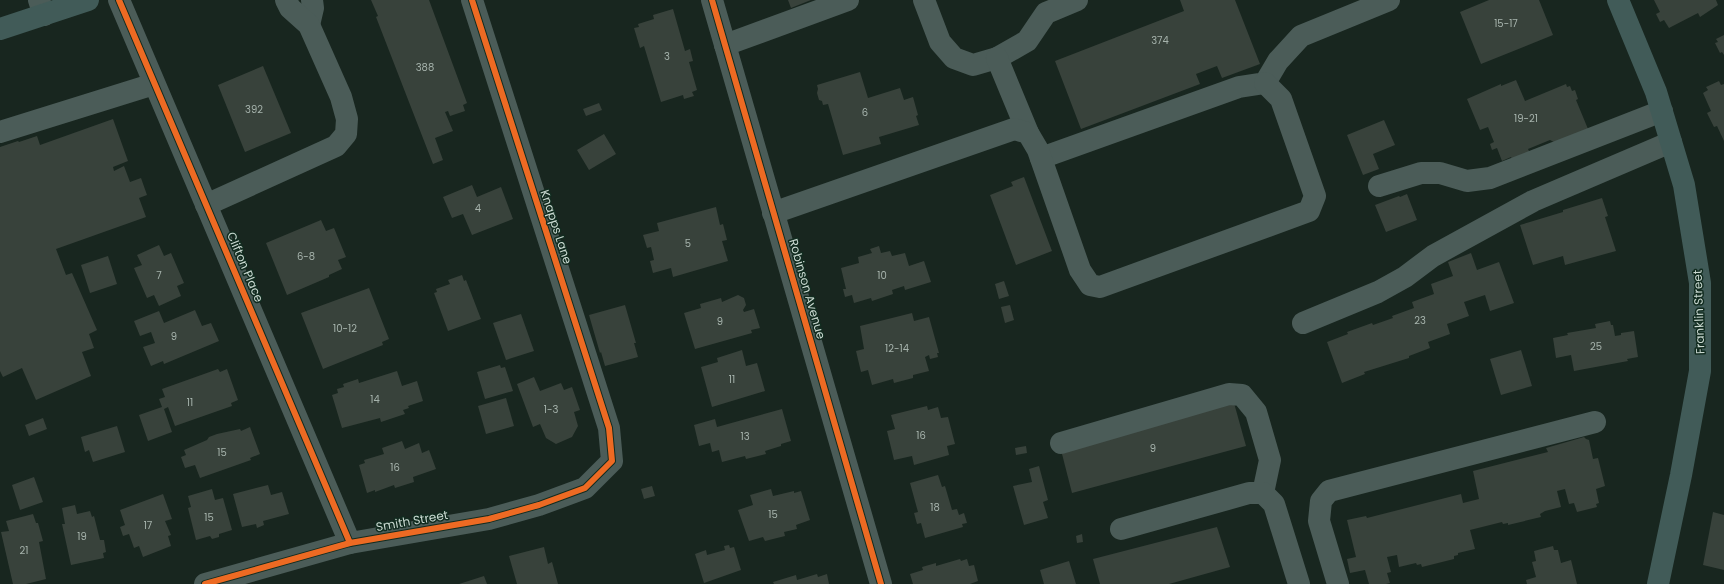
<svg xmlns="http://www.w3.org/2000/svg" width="1724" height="584" viewBox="0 0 1724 584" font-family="Poppins,sans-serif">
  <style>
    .building { fill: #38423b }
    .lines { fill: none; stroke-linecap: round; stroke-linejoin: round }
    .minor { stroke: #4b5c58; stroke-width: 22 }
    .major { stroke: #415b58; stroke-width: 22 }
    .cycleway-casing { stroke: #122c20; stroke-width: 8 }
    .cycleway { stroke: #ed6a23; stroke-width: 6 }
    .labels { text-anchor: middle; stroke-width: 3; stroke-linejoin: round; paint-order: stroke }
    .number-label { font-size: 10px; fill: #a6b3ac }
    .street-label { font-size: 12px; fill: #cad9d1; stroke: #122c20 }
  </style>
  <rect width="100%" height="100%" fill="#18261f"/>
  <!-- building -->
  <g class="building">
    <polygon points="371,0 429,0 467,103 463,105 465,111 450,116 448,111 445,112 453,131 435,138 443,160 433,164 376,17 378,16"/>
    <polygon points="788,0 811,0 791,8"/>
    <polygon points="1180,0 1235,0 1260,64 1222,78 1217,66 1196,74 1200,84 1081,129 1055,61 1184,11"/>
    <polygon points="1489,0 1539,0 1553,35 1481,64 1460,12"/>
    <polygon points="1654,0 1716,0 1718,5 1700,17 1698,13 1669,28 1664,20 1660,22 1656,14 1660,12"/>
    <polygon points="673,9 685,51 690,49 693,61 689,62 697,90 692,92 694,96 684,99 683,95 661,102 644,46 640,48 634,28 639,27 638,24 654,19 653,15"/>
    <polygon points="1724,35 1724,55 1722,52 1720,53 1715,43 1718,42 1716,39"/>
    <polygon points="263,66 291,133 245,152 218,85"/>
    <polygon points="860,72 868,98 900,88 904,100 913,97 918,115 916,116 919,125 879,137 881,144 843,155 828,104 823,105 822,101 819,100 817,93 818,89 817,85"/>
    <polygon points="1516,80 1525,101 1566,84 1567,87 1570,86 1572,91 1575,90 1578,99 1576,100 1588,129 1556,143 1550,140 1528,149 1531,155 1513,162 1511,157 1502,161 1497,148 1492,150 1490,144 1494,142 1488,127 1480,130 1467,99 1501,84 1501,86"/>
    <polygon points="1719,81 1721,85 1724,84 1724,141 1717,126 1714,127 1707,113 1711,111 1703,93 1708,90 1706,87"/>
    <polygon points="599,103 602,110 586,116 583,109"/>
    <polygon points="113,119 128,161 113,167 114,171 124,166 130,182 141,178 147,195 139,198 146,217 56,249 66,275 72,273 97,330 89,334 94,348 82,352 91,376 36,400 22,368 3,377 0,371 0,147 18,141 19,142 37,136 40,145"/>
    <polygon points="1384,120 1395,145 1373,154 1379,169 1363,175 1347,135"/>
    <polygon points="604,134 616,154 589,170 577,150"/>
    <polygon points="1024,177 1052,251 1016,265 990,195 1013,186 1011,182"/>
    <polygon points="472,185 477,197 501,187 513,219 472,235 463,214 452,218 443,197"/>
    <polygon points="1407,194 1417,220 1386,232 1375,205 1399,196 1400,197"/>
    <polygon points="1602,198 1608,216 1605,217 1616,251 1565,265 1563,256 1533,265 1520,225 1563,212 1563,210"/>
    <polygon points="716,207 720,225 723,224 727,240 722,241 728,261 673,277 671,268 653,273 650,261 654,260 651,247 647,248 643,235 659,231 657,223"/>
    <polygon points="321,220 326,231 334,228 346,257 338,260 342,269 329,275 329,277 287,295 266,243"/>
    <polygon points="159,245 164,256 171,253 184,283 177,286 181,296 159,306 154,295 147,298 134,268 142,265 137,255"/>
    <polygon points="879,246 881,253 890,251 892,256 905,253 909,266 924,261 931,282 905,290 904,286 892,290 893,294 872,301 871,298 854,303 852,295 845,297 843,289 846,289 841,268 859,263 858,257 872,253 870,249"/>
    <polygon points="1471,253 1477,270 1499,262 1514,303 1490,311 1485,295 1464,302 1469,316 1447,324 1450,334 1428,342 1430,348 1409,356 1409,358 1364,372 1365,374 1342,383 1327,342 1348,334 1347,332 1372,323 1373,325 1393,318 1392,316 1414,308 1412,302 1434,294 1431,284 1453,276 1448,262"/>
    <polygon points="108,256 117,284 90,293 81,265"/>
    <polygon points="462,275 464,281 466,280 481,319 448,331 434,293 437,292 436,289 450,284 448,280"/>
    <polygon points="1004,281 1009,296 999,299 995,284"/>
    <polygon points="369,288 389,339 382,342 383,345 323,369 301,313"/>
    <polygon points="738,295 744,298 746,305 743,310 744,312 754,309 760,328 751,330 752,333 695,349 684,313 701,308 700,304 721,298 722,302"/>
    <polygon points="625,305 636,343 634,343 638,357 605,366 601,352 600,353 589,315"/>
    <polygon points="1010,305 1014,320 1005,323 1001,307"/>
    <polygon points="195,310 202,326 211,323 219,341 164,364 163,361 151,366 143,347 155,343 151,332 140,336 134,321 159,311 164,323"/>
    <polygon points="912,313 914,321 929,317 939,353 937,353 938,357 930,359 929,355 925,357 929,371 913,375 913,378 894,383 893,379 872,385 868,370 861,372 856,351 864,349 860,326"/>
    <polygon points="521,314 534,351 506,360 493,323"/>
    <polygon points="1610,321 1611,325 1613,325 1615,336 1621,335 1621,333 1634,331 1638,357 1627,359 1628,361 1574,371 1571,355 1556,358 1553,338 1568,335 1567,333 1596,328 1595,324"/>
    <polygon points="742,350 746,366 757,363 765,391 712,407 701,367 718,362 717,358"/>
    <polygon points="1521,350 1532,386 1501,395 1490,359"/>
    <polygon points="500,365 501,368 505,367 513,391 485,399 477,372"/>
    <polygon points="218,369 220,372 227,369 238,400 231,403 232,406 175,426 168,407 164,409 172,432 148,441 139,415 162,407 159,399 165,397 162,389"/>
    <polygon points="397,371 402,386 417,381 423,401 408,406 409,408 403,410 405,414 381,422 380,418 342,428 332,395 338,393 337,389 344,387 343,384 358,379 359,383"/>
    <polygon points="534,377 540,391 561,383 564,390 572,387 580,410 574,412 578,426 572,437 556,444 546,438 540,424 533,427 517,384"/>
    <polygon points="506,398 514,426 486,434 478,406"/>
    <polygon points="1234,403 1246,446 1072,493 1061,450"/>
    <polygon points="927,406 928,410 938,407 941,418 948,417 955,444 947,446 949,455 914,465 912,456 894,460 887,431 895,429 891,415"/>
    <polygon points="782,409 791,441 781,444 781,446 765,451 766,454 746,459 745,456 722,462 719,450 712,452 710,443 699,446 694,425 715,419 717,427"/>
    <polygon points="43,418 47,429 29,436 25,425"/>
    <polygon points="117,426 125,452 93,462 89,450 85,452 81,437"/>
    <polygon points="250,427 260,454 250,458 251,460 200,478 195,465 185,468 181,457 186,455 184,450 207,440 209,437 217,434 240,429 241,431"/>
    <polygon points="1584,437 1586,439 1589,440 1593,459 1598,458 1605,486 1596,489 1599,503 1596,504 1597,507 1577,512 1574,503 1569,504 1565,489 1557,491 1561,507 1545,511 1540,514 1541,517 1508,525 1508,523 1503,524 1502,522 1470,530 1475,549 1458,553 1458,555 1454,556 1454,559 1422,567 1421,564 1417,565 1416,563 1399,567 1397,555 1387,557 1391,572 1387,573 1390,583 1386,584 1369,584 1365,570 1350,573 1347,559 1356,557 1347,520 1366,516 1367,518 1461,494 1463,503 1479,499 1473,471 1548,452 1546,448"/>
    <polygon points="402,441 405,449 419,443 422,453 429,450 436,469 413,477 414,482 395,488 394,485 375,492 375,490 367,493 359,465 365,463 364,460 384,454 382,448"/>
    <polygon points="1026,446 1027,453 1016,455 1015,448"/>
    <polygon points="1039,466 1048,500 1043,502 1048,518 1024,525 1013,486 1032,482 1029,469"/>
    <polygon points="938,475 942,487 945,486 952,510 957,509 959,515 964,513 967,523 962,524 963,527 925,538 921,523 917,524 914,513 918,512 910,483"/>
    <polygon points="34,477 43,502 20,510 12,485"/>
    <polygon points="268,485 271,495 282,492 289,514 263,521 264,525 257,528 256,524 242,527 233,494"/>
    <polygon points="652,486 655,496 644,499 641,489"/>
    <polygon points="212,489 215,500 223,498 232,530 219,534 219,537 212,539 210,536 196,540 188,508 191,507 188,496"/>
    <polygon points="771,489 773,496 794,491 794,493 801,491 810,520 796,525 797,529 784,532 785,536 765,541 763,537 749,541 738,510 753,505 750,495"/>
    <polygon points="163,494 172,519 165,521 171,535 168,536 171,546 143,557 139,546 134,548 129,534 123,536 120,527 125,525 120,510"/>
    <polygon points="75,505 77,514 90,511 92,517 94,516 100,540 104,540 106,552 103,553 104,558 71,565 62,524 65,524 62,508"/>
    <polygon points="1713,512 1724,515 1724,570 1703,565"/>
    <polygon points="33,514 36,523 38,523 43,541 39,542 46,579 26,584 13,584 1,532 9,531 6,521"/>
    <polygon points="1217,527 1230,567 1169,584 1100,584 1093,559"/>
    <polygon points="1082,534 1083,542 1077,543 1076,536"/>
    <polygon points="729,545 730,548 734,547 741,570 704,583 695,554 706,550 707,555 725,550 724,546"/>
    <polygon points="1553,546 1554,550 1558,550 1561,563 1571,560 1577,584 1527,584 1526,580 1536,577 1532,562 1536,561 1534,551"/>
    <polygon points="544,547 548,564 552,562 558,584 517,584 509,556"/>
    <polygon points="960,559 961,561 967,559 969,566 974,565 978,581 970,584 913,584 910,574 923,570 922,567 936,563 936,566"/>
    <polygon points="1069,561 1076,584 1044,584 1040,570"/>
    <polygon points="817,574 818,577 827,574 829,584 774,584 773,582 796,575 797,580"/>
    <polygon points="484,576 487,584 459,584"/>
  </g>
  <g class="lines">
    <!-- minor -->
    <g class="minor">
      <polyline points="39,0 44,15"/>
      <polyline points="119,0 350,543"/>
      <polyline points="712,0 881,584"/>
      <polyline points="924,0 940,42 954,58 973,65 997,58 1027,41 1046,13 1077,0"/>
      <polyline points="309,25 313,8 312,0"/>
      <polyline points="725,45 848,0"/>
      <polyline points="997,58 1028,133"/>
      <polyline points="0,132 154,84"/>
      <polyline points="1041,158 1239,87 1265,83 1278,61 1301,36 1389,0"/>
      <polyline points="1379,186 1421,173 1440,173 1467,181 1490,178 1662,111"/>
      <polyline points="206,205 336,146 346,134 347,119 341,97 309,25 290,8 286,0"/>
      <polyline points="773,213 1014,129 1028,133 1038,150 1080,270 1090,285 1100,287 1309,211 1315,196 1281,99 1265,83"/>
      <polyline points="1303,323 1378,292 1405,277 1433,256 1533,201 1671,142"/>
      <polyline points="1061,443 1229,394 1242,395 1256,412 1270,460 1263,493"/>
      <polyline points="1121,529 1249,493 1263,493 1274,504 1299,584"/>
      <polyline points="205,584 350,543 489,519 539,505 585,488 612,461 609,428 472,0"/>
      <polyline points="1338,584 1319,521 1321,501 1329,491 1595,422"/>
    </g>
    <!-- major -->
    <g class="major">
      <polyline points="1618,0 1656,92 1684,185 1700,283 1700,371 1681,475 1658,584"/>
      <polyline points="0,29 88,0"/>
    </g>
    <!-- cycleway casing -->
    <g class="cycleway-casing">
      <g id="cycleway">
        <polyline points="119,0 350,543"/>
        <polyline points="712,0 881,584"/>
        <polyline points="205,584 350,543 489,519 539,505 585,488 612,461 609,428 472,0"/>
      </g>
    </g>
    <!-- cycleway -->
    <use href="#cycleway" class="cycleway"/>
  </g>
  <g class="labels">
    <!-- number labels -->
    <g class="number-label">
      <text x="1506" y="27">15-17</text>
      <text x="1160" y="44">374</text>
      <text x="667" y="60">3</text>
      <text x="425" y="71">388</text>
      <text x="254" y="113">392</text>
      <text x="865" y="116">6</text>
      <text x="1526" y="122">19-21</text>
      <text x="478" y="212">4</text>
      <text x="688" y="247">5</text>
      <text x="306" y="260">6-8</text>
      <text x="159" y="279">7</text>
      <text x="882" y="279">10</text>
      <text x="1420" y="324">23</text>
      <text x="720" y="325">9</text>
      <text x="345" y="332">10-12</text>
      <text x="174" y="340">9</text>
      <text x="1596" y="350">25</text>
      <text x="897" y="352">12-14</text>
      <text x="732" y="383">11</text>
      <text x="375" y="403">14</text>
      <text x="190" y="406">11</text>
      <text x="551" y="413">1-3</text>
      <text x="921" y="439">16</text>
      <text x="745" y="440">13</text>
      <text x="1153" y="452">9</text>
      <text x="222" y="456">15</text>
      <text x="395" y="471">16</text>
      <text x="935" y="511">18</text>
      <text x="773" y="518">15</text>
      <text x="209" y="521">15</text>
      <text x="148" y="529">17</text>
      <text x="82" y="540">19</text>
      <text x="24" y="554">21</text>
    </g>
    <!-- street labels -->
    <g class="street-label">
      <text transform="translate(556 227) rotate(72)" y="4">Knapps Lane</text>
      <text transform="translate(245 267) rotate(67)" y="4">Clifton Place</text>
      <text transform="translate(807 289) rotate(74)" y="4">Robinson Avenue</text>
      <text transform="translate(1699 312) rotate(-92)" y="4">Franklin Street</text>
      <text transform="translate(412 521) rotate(-10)" y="4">Smith Street</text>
    </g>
  </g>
</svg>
